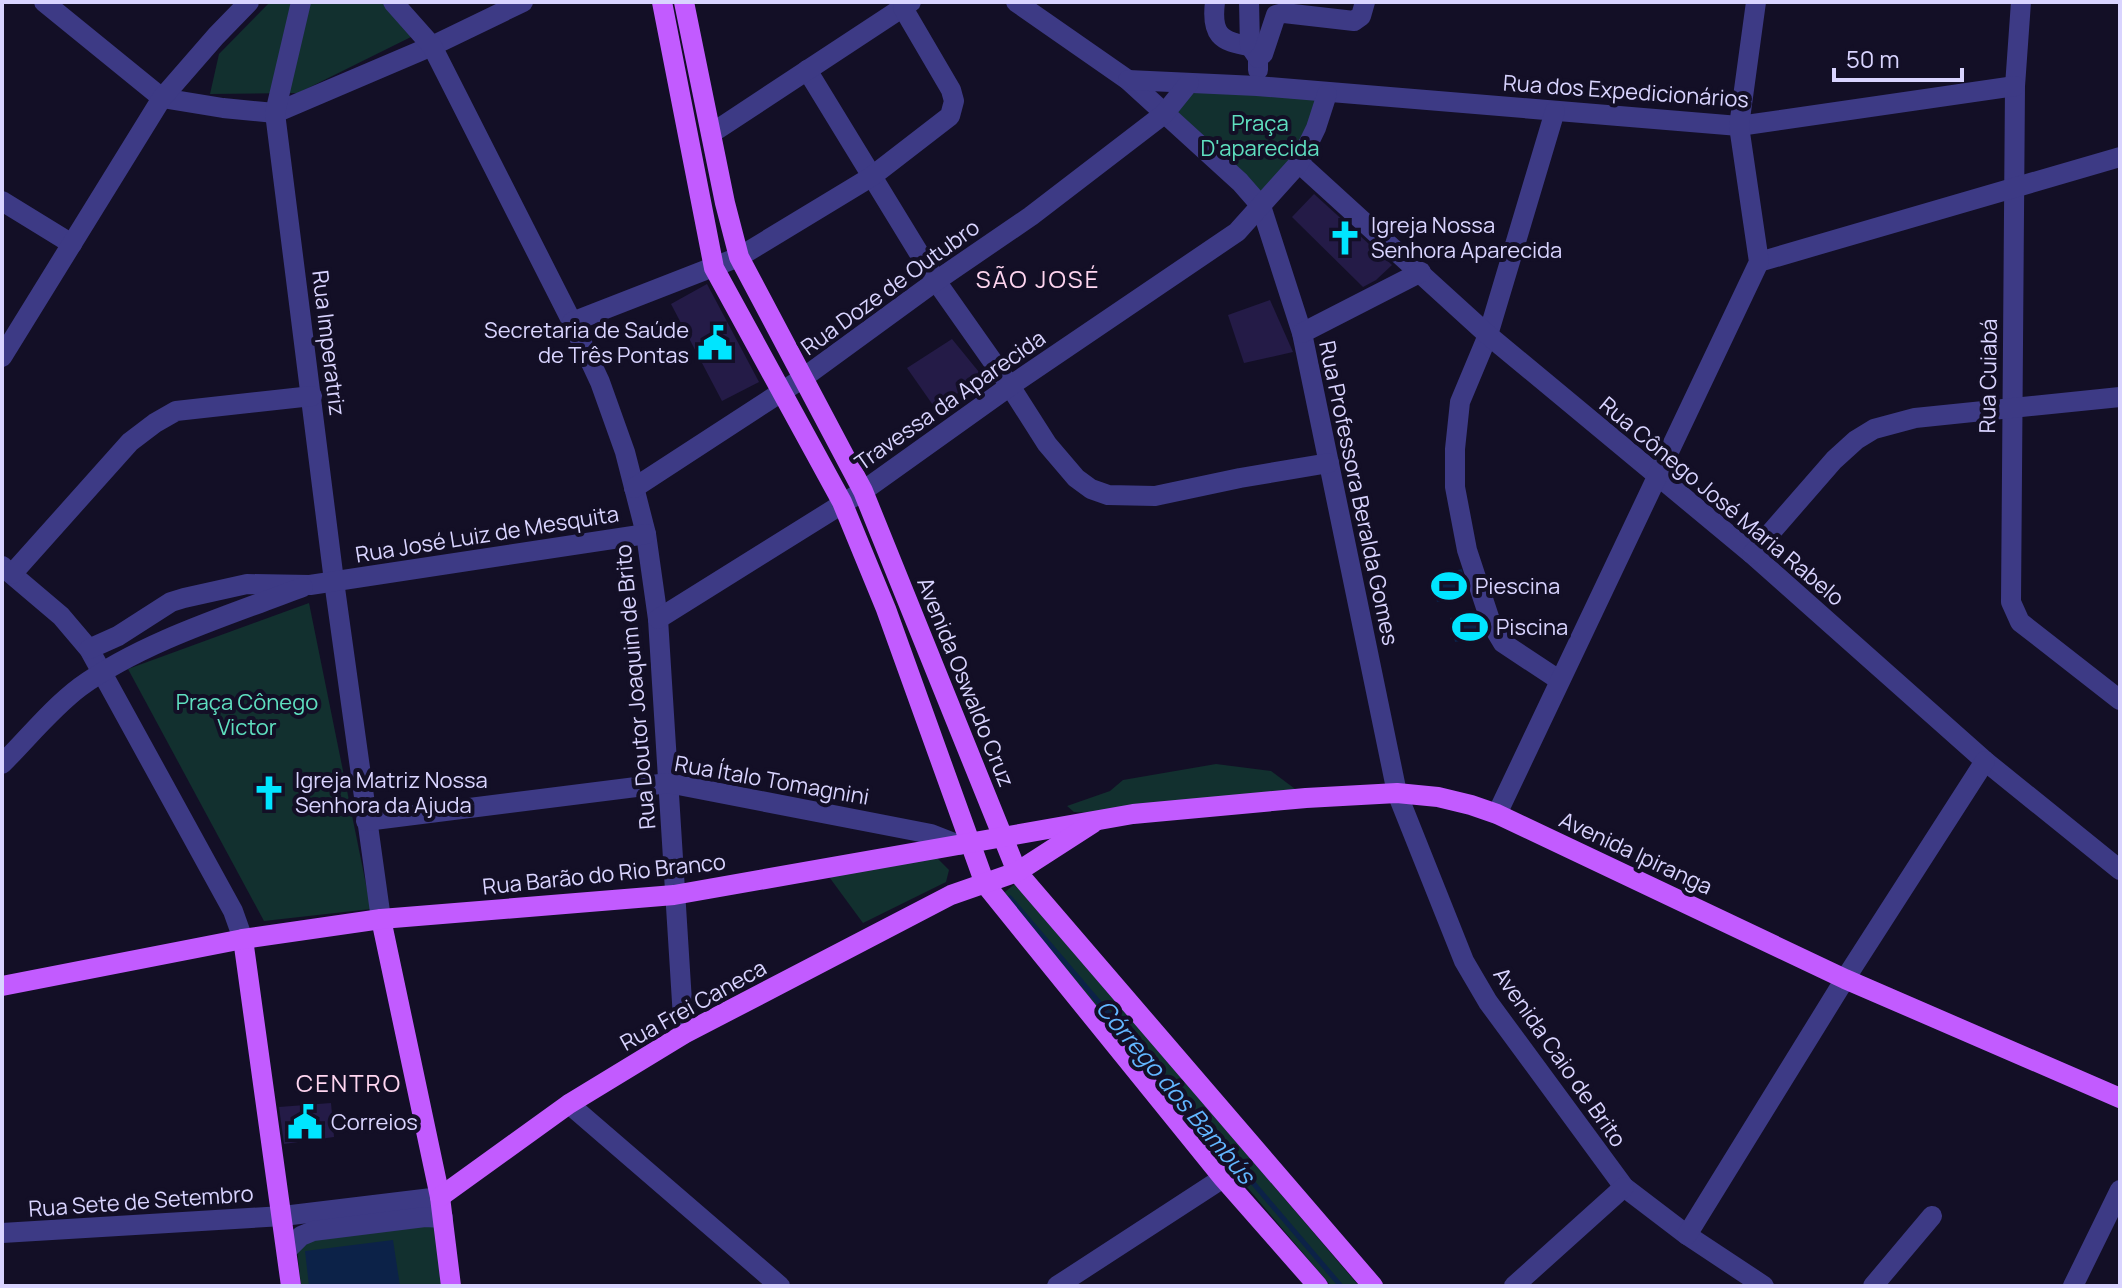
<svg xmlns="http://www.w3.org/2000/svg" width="2122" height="1288" viewBox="0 0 2122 1288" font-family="Manrope,sans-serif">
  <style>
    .green { fill: #12302f }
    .water { fill: #0c2248 }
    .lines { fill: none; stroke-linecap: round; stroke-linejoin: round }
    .stream { stroke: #0c2248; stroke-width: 5 }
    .building { fill: #241b47 }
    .minor { stroke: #3d3a85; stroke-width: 20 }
    .major { stroke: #c25bff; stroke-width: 20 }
    .labels { text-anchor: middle; stroke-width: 8; stroke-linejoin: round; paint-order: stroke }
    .street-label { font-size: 22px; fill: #d9d4ff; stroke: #130f26 }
    .park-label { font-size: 22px; fill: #5fe0c0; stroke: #130f26 }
    .poi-label { font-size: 22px; fill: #d9d4ff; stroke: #130f26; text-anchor: start }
    .neighbourhood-label { font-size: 24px; letter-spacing: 2px; fill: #ffd6f0; stroke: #130f26 }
    .water-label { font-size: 24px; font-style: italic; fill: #62b6ff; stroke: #130f26 }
  </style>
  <rect width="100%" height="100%" fill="#130f26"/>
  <!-- green -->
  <g class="green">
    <polygon points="270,2 389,2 413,36 298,93 210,94 219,54"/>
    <polygon points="1192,89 1318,99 1294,161 1261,198 1174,114"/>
    <polygon points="309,603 371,909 264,921 128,669"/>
    <polygon points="1216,764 1271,771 1306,797 1094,813 1074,812 1067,806 1110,791 1123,780"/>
    <polygon points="935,856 949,870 946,882 863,923 827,874"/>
    <polygon points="1016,883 1359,1286 1331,1286 1000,896"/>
    <polygon points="423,1221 439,1227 443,1286 301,1286 297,1249 310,1235"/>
  </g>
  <!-- water -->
  <g class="water">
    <polygon points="1462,569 1467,596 1437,602 1431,576"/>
    <polygon points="1481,610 1492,636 1455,642 1450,618"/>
    <polygon points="393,1240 400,1286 309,1286 305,1251"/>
  </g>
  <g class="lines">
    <!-- stream -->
    <polyline class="stream" points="1010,898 1341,1286"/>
  </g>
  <!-- building -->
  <g class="building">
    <polygon points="1314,194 1392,265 1376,280 1363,287 1292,217"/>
    <polygon points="707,284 759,382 722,401 671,304"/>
    <polygon points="1270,300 1293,352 1244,363 1228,315"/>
    <polygon points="952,339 983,377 935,408 907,368"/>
    <polygon points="331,1103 334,1137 284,1144 279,1107"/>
  </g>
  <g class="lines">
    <!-- minor -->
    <g class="minor">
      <polyline points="44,2 162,98 223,108 275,113 432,46 523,2"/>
      <polyline points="301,2 275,113 334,581 381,919"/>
      <polyline points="393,2 432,46 572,322 600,382 625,452 646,534 658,619 684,1034"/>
      <polyline points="1016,2 1128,80 1240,182 1261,206 1302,333 1397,793 1464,961 1488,1002 1624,1187 1687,1235 1764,1286"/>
      <path d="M1215 2C1211 34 1220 42 1250 46"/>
      <polyline points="1249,2 1250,46 1258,58 1258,70"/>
      <polyline points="2021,2 2015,86 2011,602 2020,622 2120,700"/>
      <polyline points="1258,58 1263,54 1276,15 1284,13 1354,21 1361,16 1365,2"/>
      <polyline points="807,70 936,281 1010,386 1047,444 1076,478 1091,489 1108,495 1155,496 1240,478 1329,463"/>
      <polyline points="1128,80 1257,86 1739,126 2015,86"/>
      <polyline points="1555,111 1488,335 1460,402 1455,449 1455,487 1467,550 1491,623 1503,643 1559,680"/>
      <polyline points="712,133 911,2"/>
      <polyline points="1299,163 1488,335 1752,554 1985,761 2120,870"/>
      <polyline points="2,201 72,244"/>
      <polyline points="1759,262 2120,157"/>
      <polyline points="572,322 739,257 871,177 950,116 954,101 951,90 903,8"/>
      <polyline points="1302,333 1421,272"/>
      <polyline points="2,357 162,98 216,36 249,2"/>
      <polyline points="634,488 803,378 936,281 1031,216 1164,114 1189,83"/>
      <polyline points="1752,554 1834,460 1856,440 1874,429 1915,418 2120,397"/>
      <polyline points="2,566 61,616 89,649 233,911 243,939"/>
      <polyline points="12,574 130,442 155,423 176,411 312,396"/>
      <polyline points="658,619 863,491 1010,386 1237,232 1299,163 1316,128 1327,94"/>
      <polyline points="89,649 118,636 171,602 184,598 247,584 310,585 646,534"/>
      <path d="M2 764C27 739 52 708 80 687 144 641 230 615 303 587"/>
      <polyline points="1497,814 1759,262 1739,126 1756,2"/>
      <polyline points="366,821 668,783 931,834 959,845"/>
      <polyline points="569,1104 780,1286"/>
      <polyline points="2,1233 283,1216 440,1197"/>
      <polyline points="1687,1235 1845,979 1985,761"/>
      <polyline points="287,1250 301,1236 313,1231 425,1217 443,1218"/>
      <polyline points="1057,1286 1223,1178"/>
      <polyline points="1514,1286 1624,1187"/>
      <polyline points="1873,1286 1932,1216"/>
      <polyline points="2073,1286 2120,1190"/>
    </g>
    <!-- major -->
    <g class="major">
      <polyline points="662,2 714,268 842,502 886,609 985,884 1223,1178 1318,1286"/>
      <polyline points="684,2 725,203 739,257 863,491 1017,872 1373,1286"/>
      <polyline points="381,919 440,1197 451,1286"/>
      <polyline points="243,939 291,1286"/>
      <polyline points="2,986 243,939 381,919 674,895 1133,814 1306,798 1397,793 1438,797 1471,805 1497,814 1845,979 2120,1098"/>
      <polyline points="440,1197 569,1104 684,1034 951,895 1017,872 1093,823"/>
    </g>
  </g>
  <!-- icons -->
  <defs>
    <g id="church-bare" transform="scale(2.76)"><path d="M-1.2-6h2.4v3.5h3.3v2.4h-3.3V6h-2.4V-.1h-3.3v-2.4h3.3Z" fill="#00e5ff" stroke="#130f26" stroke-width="2.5" paint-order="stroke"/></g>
    <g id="civic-bare" transform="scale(2.76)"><path d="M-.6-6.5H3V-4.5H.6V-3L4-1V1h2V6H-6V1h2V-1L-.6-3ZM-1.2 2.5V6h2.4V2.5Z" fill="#00e5ff" stroke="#130f26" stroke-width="2.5" paint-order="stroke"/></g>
    <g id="stadium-bare" transform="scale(2.76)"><path d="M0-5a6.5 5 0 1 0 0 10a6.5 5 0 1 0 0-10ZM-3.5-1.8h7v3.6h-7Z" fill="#00e5ff" stroke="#130f26" stroke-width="2.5" paint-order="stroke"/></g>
  </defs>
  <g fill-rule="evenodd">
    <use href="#church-bare" x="1345" y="238"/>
    <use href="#civic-bare" x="715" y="343"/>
    <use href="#stadium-bare" x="1449" y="586"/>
    <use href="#stadium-bare" x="1470" y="627"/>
    <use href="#church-bare" x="269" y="793"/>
    <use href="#civic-bare" x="305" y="1122"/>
  </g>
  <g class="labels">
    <!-- street labels -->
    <g class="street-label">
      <text transform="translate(1626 91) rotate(4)" y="8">Rua dos Expedicionários</text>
      <text transform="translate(890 287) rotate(-36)" y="8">Rua Doze de Outubro</text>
      <text transform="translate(329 343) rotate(83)" y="8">Rua Imperatriz</text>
      <text transform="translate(1988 376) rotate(-89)" y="8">Rua Cuiabá</text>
      <text transform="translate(950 400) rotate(-35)" y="8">Travessa da Aparecida</text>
      <text transform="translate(1359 493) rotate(78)" y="8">Rua Professora Beralda Gomes</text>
      <text transform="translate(1722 501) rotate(40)" y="8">Rua Cônego José Maria Rabelo</text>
      <text transform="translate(487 534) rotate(-9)" y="8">Rua José Luiz de Mesquita</text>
      <text transform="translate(966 682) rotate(68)" y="8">Avenida Oswaldo Cruz</text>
      <text transform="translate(635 687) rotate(-95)" y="8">Rua Doutor Joaquim de Brito</text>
      <text transform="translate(772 780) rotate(10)" y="8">Rua Ítalo Tomagnini</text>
      <text transform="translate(1636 853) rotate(25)" y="8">Avenida Ipiranga</text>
      <text transform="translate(604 874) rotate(-6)" y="8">Rua Barão do Rio Branco</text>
      <text transform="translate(693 1005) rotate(-29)" y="8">Rua Frei Caneca</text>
      <text transform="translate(1560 1057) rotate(55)" y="8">Avenida Caio de Brito</text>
      <text transform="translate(141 1201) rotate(-4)" y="8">Rua Sete de Setembro</text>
    </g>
    <!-- park labels -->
    <g class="park-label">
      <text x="1260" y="131">Praça<tspan x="1260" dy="25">D'aparecida</tspan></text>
      <text x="247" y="710">Praça Cônego<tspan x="247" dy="25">Victor</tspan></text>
    </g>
    <!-- poi labels -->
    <g class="poi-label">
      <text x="1371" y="233">Igreja Nossa<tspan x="1371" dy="25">Senhora Aparecida</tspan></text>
      <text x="689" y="338" text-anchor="end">Secretaria de Saúde<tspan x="689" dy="25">de Três Pontas</tspan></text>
      <text x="1475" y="594">Piescina</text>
      <text x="1496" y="635">Piscina</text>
      <text x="295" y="788">Igreja Matriz Nossa<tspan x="295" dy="25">Senhora da Ajuda</tspan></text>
      <text x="331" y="1130">Correios</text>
    </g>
    <!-- neighbourhood labels -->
    <g class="neighbourhood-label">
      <text x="1038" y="288">SÃO JOSÉ</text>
      <text x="349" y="1092">CENTRO</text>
    </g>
    <!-- water labels -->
    <g class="water-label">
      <text transform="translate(1175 1092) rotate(50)" y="8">Córrego dos Bambús</text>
    </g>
  </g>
  <!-- border -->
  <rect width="2122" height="1288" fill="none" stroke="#d9d4ff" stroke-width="8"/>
  <!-- scale -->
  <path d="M1834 68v12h128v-12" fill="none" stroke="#d9d4ff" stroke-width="4"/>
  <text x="1846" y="68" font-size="24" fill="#d9d4ff" stroke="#130f26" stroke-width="6" paint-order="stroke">50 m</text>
</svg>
